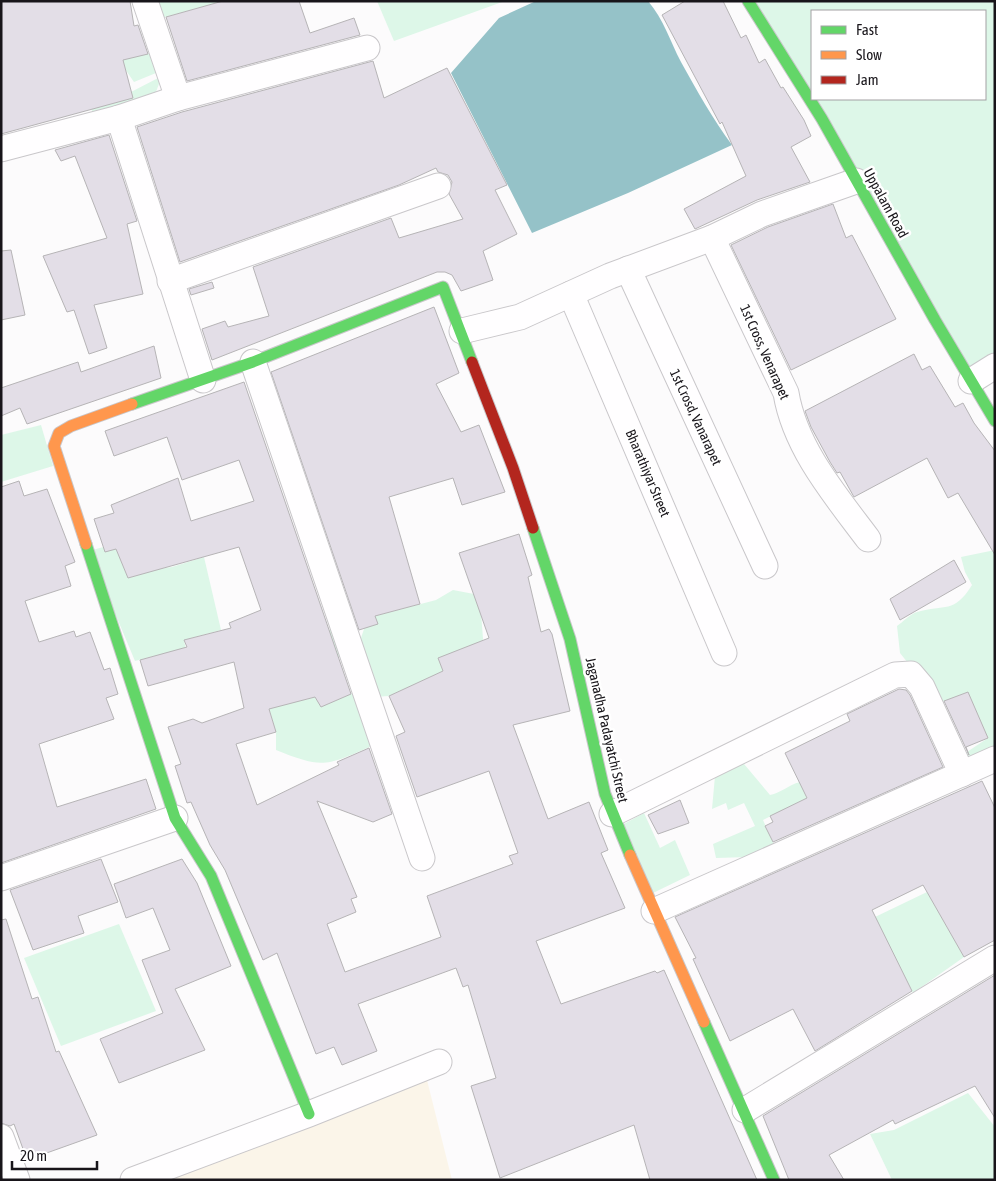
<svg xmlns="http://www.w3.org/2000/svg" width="996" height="1181" viewBox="0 0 996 1181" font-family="'Asap Condensed',sans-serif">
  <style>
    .education { fill: #fbf5e9 }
    .green { fill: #ddf7e8; fill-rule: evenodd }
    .water { fill: #95c2c8 }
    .building { fill: #e3dee7; stroke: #b6b4b6 }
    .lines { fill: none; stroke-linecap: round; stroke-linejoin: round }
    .street-casing { stroke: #c9c7ca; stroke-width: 27 }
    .fast-casing { stroke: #c9c7ca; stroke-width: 13 }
    .slow-casing { stroke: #c9c7ca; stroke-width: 13 }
    .jam-casing { stroke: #c9c7ca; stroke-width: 13 }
    .street { stroke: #fffeff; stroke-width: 25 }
    .fast { stroke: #63d668; stroke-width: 11 }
    .slow { stroke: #ff974d; stroke-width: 11 }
    .jam { stroke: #b3261e; stroke-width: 11 }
    .labels { text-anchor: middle; stroke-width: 5; stroke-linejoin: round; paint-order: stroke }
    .street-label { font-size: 14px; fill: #18151a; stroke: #fff }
  </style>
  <rect width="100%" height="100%" fill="#fcfbfc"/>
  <!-- education -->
  <polygon class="education" points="424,1068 452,1180 131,1180"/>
  <!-- green -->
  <g class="green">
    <polygon points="148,1 224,1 154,20"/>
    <polygon points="377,1 505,1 394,41"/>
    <path d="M749 1H995V366L971 381ZM812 11H985V99H812Z"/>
    <polygon points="151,53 156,73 134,82 125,69 131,92 162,76 154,97 93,114 87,92 110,62"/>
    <polygon points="41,425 53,466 1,482 1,435"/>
    <polygon points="114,544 128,578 139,575 138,572 172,567 204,557 221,630 184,640 188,660 162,668 154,656 135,661 89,551"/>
    <path d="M995 550V748L969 760 964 754 988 738 968 692 937 704 912 668 900 653 897 626C903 622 910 614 917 612 945 604 954 614 972 585L965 572 961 557Z"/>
    <polygon points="453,590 474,594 481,613 484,651 438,658 443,671 389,696 373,697 358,647 364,629 375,616 436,600"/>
    <path d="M335 628 344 655 294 671 305 700 315 697 321 707 357 691 372 746C326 766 323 769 276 750V732L261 681 321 633Z"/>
    <path d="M739 758 770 795C781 793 788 785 800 782L807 798 763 820 775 847 749 857 716 858 713 844 755 826 744 803 728 810 726 803 712 809 715 776Z"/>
    <polygon points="644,813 660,848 675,840 690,875 653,893 622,825"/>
    <polygon points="927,892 964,957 913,993 875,917"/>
    <polygon points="119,924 156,1011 61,1046 24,958"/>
    <polygon points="968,1093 995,1127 995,1180 892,1180 870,1134 894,1130"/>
  </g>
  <!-- water -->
  <path class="water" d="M536 1H648C664 20 670 41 681 62 697 91 713 119 732 145L628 193 532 233 451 73 499 18Z"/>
  <!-- building -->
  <g class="building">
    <polygon points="1,1 130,1 134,26 138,25 148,54 123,60 133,98 1,134"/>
    <polygon points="223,1 299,1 310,33 354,18 360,35 187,81 166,17"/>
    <polygon points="685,1 723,1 741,38 746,35 759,63 765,59 781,88 783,87 804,120 811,136 791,147 810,182 757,200 695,229 684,209 746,176 722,122 720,124 662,15"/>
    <polygon points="373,61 384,98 447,68 507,185 495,190 517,234 483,251 493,280 461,291 452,275 445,272 437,272 212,360 202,329 225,321 228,327 269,316 253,267 391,218 399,238 463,219 449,194 452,182 448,175 438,172 436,168 399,185 180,262 137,127 182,112"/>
    <polygon points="109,135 137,221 127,224 143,294 94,305 107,348 89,354 74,310 67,312 43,256 107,238 75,156 61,161 55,150"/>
    <polygon points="833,204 846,238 852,235 896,319 791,370 731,245 768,227"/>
    <polygon points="11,250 25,315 1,320 1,251"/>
    <polygon points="212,282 214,288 191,295 189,289"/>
    <polygon points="434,307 459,373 436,384 461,432 479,425 505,492 462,505 453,478 389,497 420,604 375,616 378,624 359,630 271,372"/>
    <polygon points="154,346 161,378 27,424 20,408 1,416 1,388 78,362 81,372"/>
    <polygon points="914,354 922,370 930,366 955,407 963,403 974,423 995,451 995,555 958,493 948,498 927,458 854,497 840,472 837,473 830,462 811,427 805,411"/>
    <polygon points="244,382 351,694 321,707 315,697 269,709 276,732 236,744 257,805 339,765 337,762 369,748 392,814 373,822 317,801 357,897 351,899 356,912 327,924 345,972 441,937 427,896 513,864 509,856 518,853 489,771 417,797 396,736 405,732 389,696 443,671 438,658 489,638 459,553 519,534 532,575 528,577 541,632 549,629 552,634 570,711 513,725 548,819 589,802 608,850 601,853 625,908 536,941 561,1004 655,971 657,973 664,970 757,1180 650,1180 634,1125 500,1178 471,1086 496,1078 468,985 463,987 456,968 358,1004 377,1051 342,1065 334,1047 316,1054 277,953 263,960 225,870 210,845 191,802 187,803 175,766 181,764 168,727 193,719 202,723 244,708 234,662 148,686 140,660 187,647 184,640 231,628 229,623 261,610 239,547 128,578 116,549 105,552 94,519 114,513 111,505 178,478 191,521 254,501 239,460 182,480 167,437 114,456 105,431"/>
    <polygon points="19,481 24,496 47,489 75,562 65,566 71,586 25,601 39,642 74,631 76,637 90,632 104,670 110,668 118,694 106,698 114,719 39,744 57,807 146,779 156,809 1,863 1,487"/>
    <polygon points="954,560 966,582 900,620 890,599"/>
    <polygon points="899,689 906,690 910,695 943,767 773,842 765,826 773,822 770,816 807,798 785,753 850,721 847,714"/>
    <polygon points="968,692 988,738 966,747 969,755 944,701"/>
    <polygon points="982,781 995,808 995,940 964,957 923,885 872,910 912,991 815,1051 793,1009 730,1041 693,959 696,958 675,917"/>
    <polygon points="680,800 689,823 658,834 648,815"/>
    <polygon points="101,859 118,902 78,916 84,933 33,950 10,890"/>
    <polygon points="182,859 197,883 231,966 175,989 205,1050 119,1083 100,1039 163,1013 142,960 170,950 153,908 126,918 114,884"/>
    <polygon points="6,919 32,999 38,997 56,1052 59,1051 97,1135 27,1160 14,1124 10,1126 1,1123 1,920"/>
    <polygon points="995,975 995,1118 975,1086 895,1124 893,1120 829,1155 844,1180 789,1180 763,1116"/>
  </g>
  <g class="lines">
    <!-- street casing -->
    <g class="street-casing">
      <g id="street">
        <polyline points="145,1 178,98"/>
        <polyline points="119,118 203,380"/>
        <polyline points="1,149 119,118 178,98 367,48"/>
        <path d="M712 238 786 393C795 448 835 495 868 539"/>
        <polyline points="628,269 765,566"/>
        <polyline points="170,281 438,186"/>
        <polyline points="571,294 724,653"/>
        <polyline points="462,331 520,317 610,276 712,238 762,214 856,181"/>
        <polyline points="253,362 422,858"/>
        <polyline points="971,381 995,366"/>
        <polyline points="612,814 895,675 911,674 922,687 962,774"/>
        <polyline points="1,878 175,818"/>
        <polyline points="654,911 995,759"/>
        <polyline points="745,1110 995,958"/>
        <polyline points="1,1137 17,1180"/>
        <polyline points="133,1180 309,1114 439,1062"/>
      </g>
    </g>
    <!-- fast casing -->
    <g class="fast-casing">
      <g id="fast">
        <polyline points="748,1 822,119 935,320 995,421"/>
        <polyline points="132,404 253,362 443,287 472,362"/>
        <polyline points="533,528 570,639 605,794 630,855"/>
        <polyline points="86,544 175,818 211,876 309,1114"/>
        <polyline points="704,1022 774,1180"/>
      </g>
    </g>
    <!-- slow casing -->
    <g class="slow-casing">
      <g id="slow">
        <polyline points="86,544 54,446 59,433 71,426 132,404"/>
        <polyline points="630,855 704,1022"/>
      </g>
    </g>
    <!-- jam casing -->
    <g class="jam-casing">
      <polyline id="jam" points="472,362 513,468 533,528"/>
    </g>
    <!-- street -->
    <use href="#street" class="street"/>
    <!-- fast -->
    <use href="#fast" class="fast"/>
    <!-- slow -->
    <use href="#slow" class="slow"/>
    <!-- jam -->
    <use href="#jam" class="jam"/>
  </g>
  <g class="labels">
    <!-- street labels -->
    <g class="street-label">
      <text transform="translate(886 203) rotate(61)" y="5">Uppalam Road</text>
      <text transform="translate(765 352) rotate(66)" y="5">1st Cross, Venarapet</text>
      <text transform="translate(696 417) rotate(65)" y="5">1st Crosd, Vanarapet</text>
      <text transform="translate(648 473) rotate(67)" y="5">Bharathiyar Street</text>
      <text transform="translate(607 730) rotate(77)" y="5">Jaganadha Padayatchi Street</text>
    </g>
  </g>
  <!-- border -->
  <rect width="996" height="1181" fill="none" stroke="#18151a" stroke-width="5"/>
  <!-- legend -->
  <rect x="811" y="10" width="175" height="90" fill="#ffffff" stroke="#a3a1a3"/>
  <rect x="821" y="26" width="25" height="8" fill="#63d668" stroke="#a3a1a3"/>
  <text x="856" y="35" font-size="15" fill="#18151a">Fast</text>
  <rect x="821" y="51" width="25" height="8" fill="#ff974d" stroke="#a3a1a3"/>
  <text x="856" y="60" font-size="15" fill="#18151a">Slow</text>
  <rect x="821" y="76" width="25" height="8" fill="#b3261e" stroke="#a3a1a3"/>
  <text x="856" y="85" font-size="15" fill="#18151a">Jam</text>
  <!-- scale -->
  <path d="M12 1161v8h85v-8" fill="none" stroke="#18151a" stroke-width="2.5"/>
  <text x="20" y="1161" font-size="15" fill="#18151a" stroke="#ffffff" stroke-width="4" paint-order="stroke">20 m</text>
</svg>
